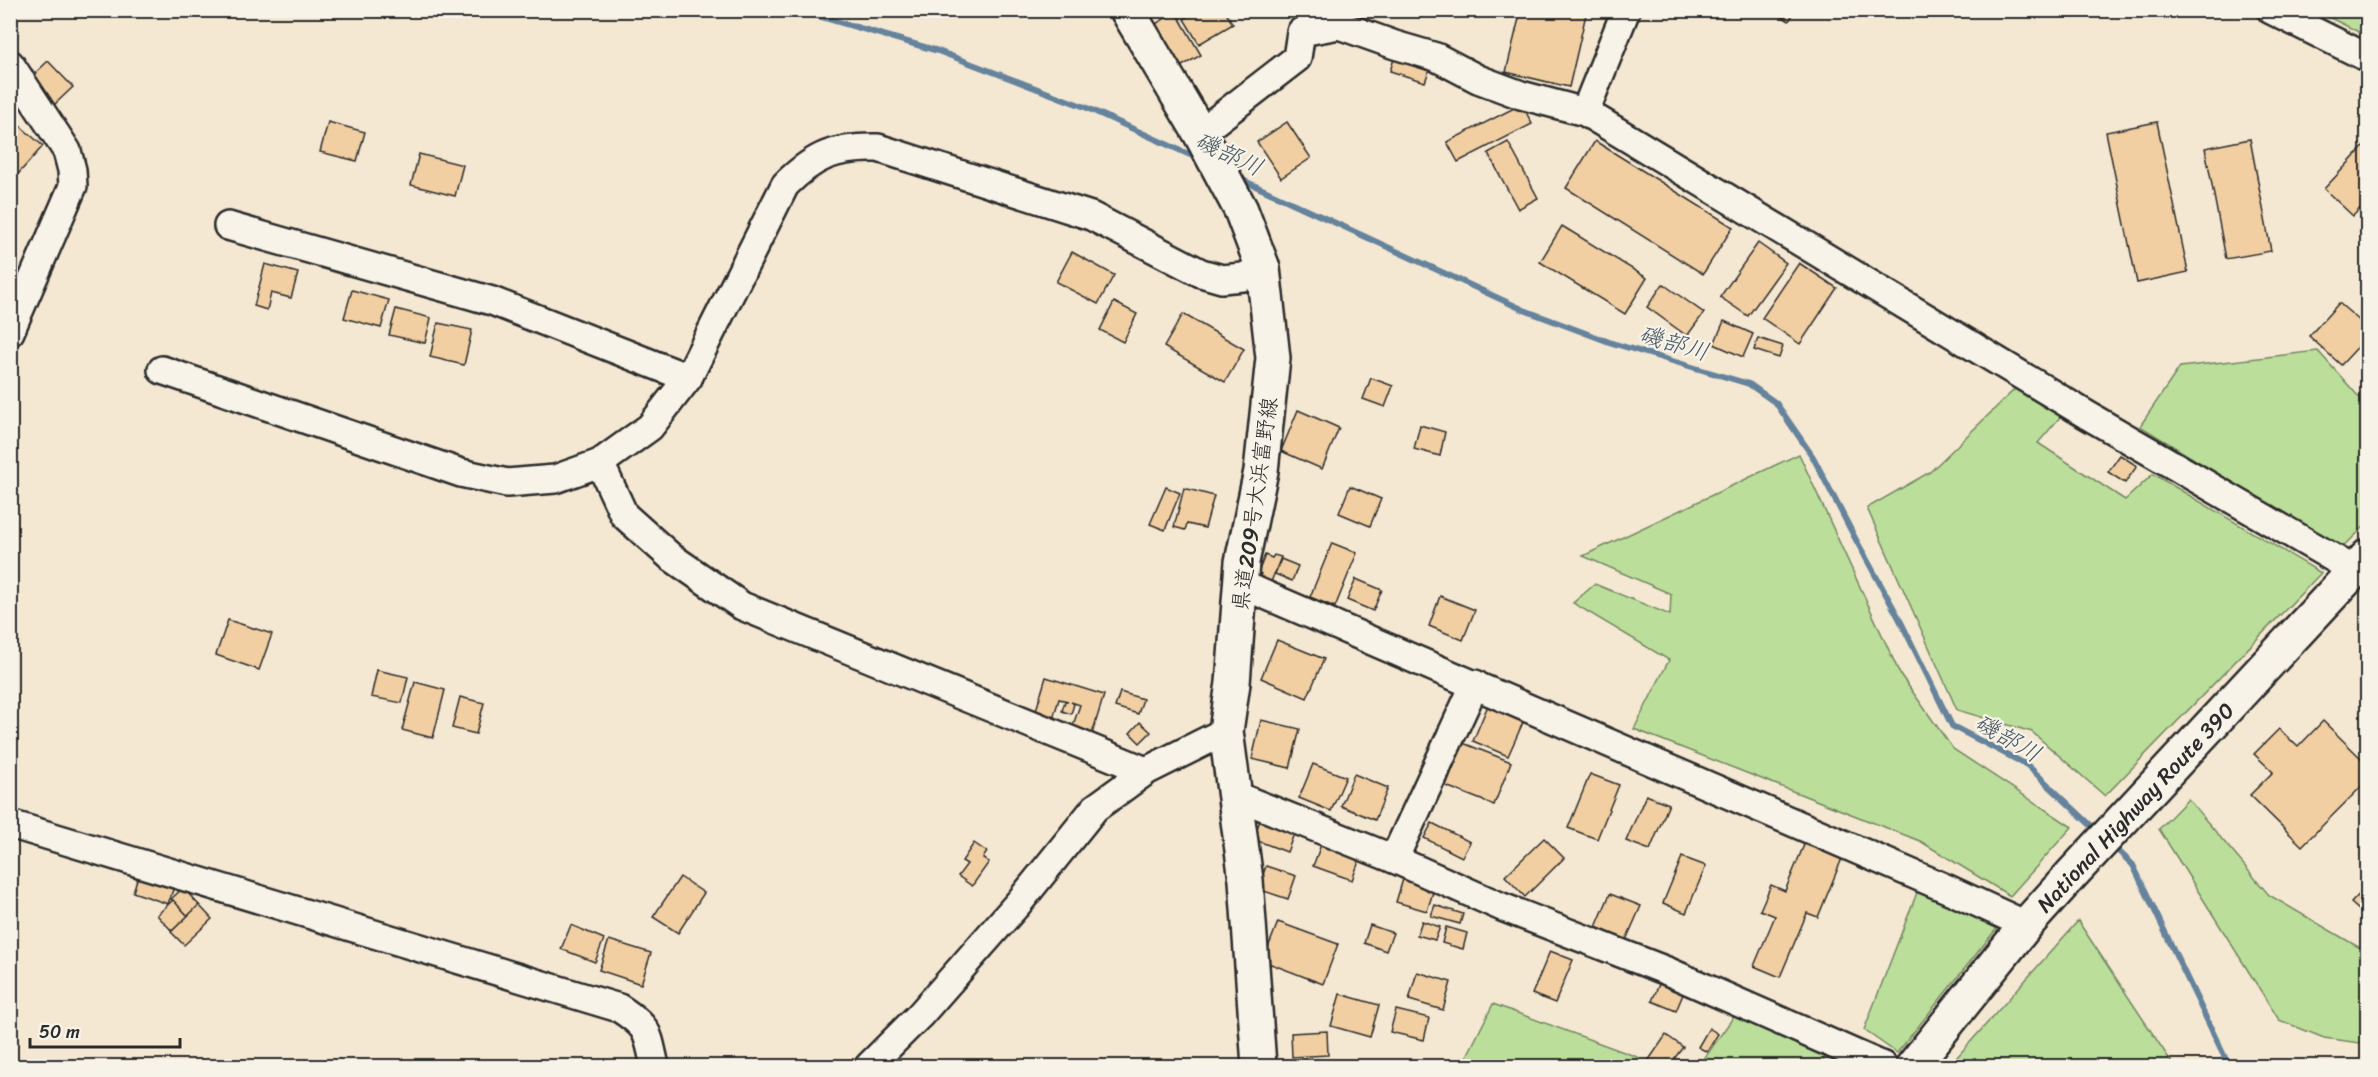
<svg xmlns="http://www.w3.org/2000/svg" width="2378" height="1077" viewBox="0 0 2378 1077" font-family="Sriracha,'Klee One',sans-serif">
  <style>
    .green { fill: #bbdf9a; stroke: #738562; stroke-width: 1.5 }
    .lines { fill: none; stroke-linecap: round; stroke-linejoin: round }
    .stream { stroke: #65839c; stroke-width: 6 }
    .building { fill: #f1cfa2; stroke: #2b2b2b; stroke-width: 1.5 }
    .minor-casing { stroke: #2b2b2b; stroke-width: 32 }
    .major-casing { stroke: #2b2b2b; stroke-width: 38 }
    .highway-casing { stroke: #2b2b2b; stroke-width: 38 }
    .minor { stroke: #f7f3e8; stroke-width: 27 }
    .major { stroke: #f7f3e8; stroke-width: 33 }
    .highway { stroke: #f7f3e8; stroke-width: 33 }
    .labels { text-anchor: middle; stroke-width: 4.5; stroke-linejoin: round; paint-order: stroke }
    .street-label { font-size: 22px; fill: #2b2b2b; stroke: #f7f3e8 }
    .water-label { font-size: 24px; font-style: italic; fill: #485764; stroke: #f7f3e8 }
  </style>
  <rect width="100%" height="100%" fill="#f5e8d3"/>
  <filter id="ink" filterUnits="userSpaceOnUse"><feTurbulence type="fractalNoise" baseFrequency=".0167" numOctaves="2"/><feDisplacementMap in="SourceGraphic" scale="12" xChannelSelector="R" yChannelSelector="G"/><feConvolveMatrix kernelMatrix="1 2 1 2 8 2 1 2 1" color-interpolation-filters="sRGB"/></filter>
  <g filter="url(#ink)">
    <!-- green -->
    <g class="green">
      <polygon points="2316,11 2367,11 2367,36"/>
      <polygon points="2318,351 2367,406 2367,524 2341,549 2140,426 2180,367"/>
      <polygon points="2017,387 2061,416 2038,443 2125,500 2153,474 2321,573 2105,796 2032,732 1957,710 1867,508 1930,472"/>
      <polygon points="1799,454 1900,674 1953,749 2072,827 2010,896 1920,841 1634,729 1669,660 1573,603 1595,584 1670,615 1671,594 1583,556"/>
      <polygon points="2188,799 2269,895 2367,952 2367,1044 2324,1038 2279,1020 2159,829"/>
      <polygon points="1918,890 1998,927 1897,1053 1864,1030"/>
      <polygon points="2078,921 2174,1066 1949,1066"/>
      <polygon points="1493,1004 1640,1058 1637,1066 1462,1066"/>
      <polygon points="1739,1009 1829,1048 1821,1066 1699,1066"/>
    </g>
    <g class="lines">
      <!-- stream -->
      <g class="stream">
        <polyline points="798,10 938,51 1085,107 1199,159"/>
        <polyline points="1238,178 1524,310 1612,343 1749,384 1776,403 1813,457 1855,538 1899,618 1952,726 2027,765 2098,832"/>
        <polyline points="2112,845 2133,865 2229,1066"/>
      </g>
    </g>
    <!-- building -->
    <g class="building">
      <polygon points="1198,10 1224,10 1233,24 1199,44 1184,19"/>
      <polygon points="1521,10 1587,10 1569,87 1506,72"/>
      <polygon points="1772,10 1796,10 1789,21"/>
      <polygon points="1176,12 1201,55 1177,69 1152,26"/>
      <polygon points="1394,59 1429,71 1425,82 1390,71"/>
      <polygon points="48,61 73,87 54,105 29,79"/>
      <polygon points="1522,104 1532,124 1458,162 1447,142"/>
      <polygon points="328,122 365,132 357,161 320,152"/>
      <polygon points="1287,122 1311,158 1281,178 1257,142"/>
      <polygon points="2157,122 2188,272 2137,283 2106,132"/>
      <polygon points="18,124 43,146 11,182 10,133"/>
      <polygon points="2250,139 2271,251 2226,259 2205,148"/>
      <polygon points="1595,141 1733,227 1703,274 1566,188"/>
      <polygon points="1508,142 1538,198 1518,209 1488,153"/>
      <polygon points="2368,142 2368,200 2353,216 2324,189"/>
      <polygon points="419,154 463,165 455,196 411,185"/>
      <polygon points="1562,226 1647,278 1625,314 1540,262"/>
      <polygon points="1758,243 1786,263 1748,316 1720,297"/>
      <polygon points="1072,252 1114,275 1098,304 1056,282"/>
      <polygon points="1799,263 1837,288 1800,344 1762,318"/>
      <polygon points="265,264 298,273 291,298 271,293 267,310 254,306"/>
      <polygon points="1663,284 1704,313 1687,336 1647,307"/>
      <polygon points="352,290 389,300 381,328 344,318"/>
      <polygon points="1114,302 1137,314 1123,342 1100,330"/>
      <polygon points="2339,303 2368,328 2368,336 2341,365 2309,336"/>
      <polygon points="396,309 431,318 425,343 389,335"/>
      <polygon points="1183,314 1244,349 1225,382 1164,347"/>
      <polygon points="1724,321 1753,334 1743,357 1714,344"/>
      <polygon points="438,323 472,330 464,365 430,357"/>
      <polygon points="1758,338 1783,346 1779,358 1754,350"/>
      <polygon points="1371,378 1393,386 1385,407 1363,399"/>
      <polygon points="1298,410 1339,428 1322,469 1281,451"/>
      <polygon points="1420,425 1445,432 1440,456 1414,449"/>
      <polygon points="2120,455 2137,466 2125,483 2108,472"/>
      <polygon points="1350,486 1381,499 1370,526 1339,513"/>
      <polygon points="1166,487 1180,493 1165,530 1150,524"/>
      <polygon points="1184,488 1214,496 1205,528 1187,524 1185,530 1174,527"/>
      <polygon points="1332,543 1357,553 1335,607 1310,597"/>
      <polygon points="1265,555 1272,558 1274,555 1281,557 1271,582 1259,577 1261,574 1258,573"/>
      <polygon points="1281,559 1298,566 1292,581 1275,574"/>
      <polygon points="1356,579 1382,590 1373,611 1347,600"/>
      <polygon points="1440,596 1475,610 1463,640 1429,626"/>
      <polygon points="228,620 272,634 259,670 216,655"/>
      <polygon points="1277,640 1324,659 1307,698 1261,678"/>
      <polygon points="377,670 408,677 402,703 371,697"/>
      <polygon points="1046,677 1104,695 1092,734 1072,728 1080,705 1071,702 1074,704 1071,714 1062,711 1065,701 1068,701 1059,699 1052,722 1034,717"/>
      <polygon points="415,682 445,690 433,738 402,730"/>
      <polygon points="1120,692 1143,699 1138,714 1115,707"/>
      <polygon points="460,697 484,703 476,734 452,728"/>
      <polygon points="1489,703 1525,718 1508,756 1473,741"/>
      <polygon points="1261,720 1300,729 1290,768 1252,759"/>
      <polygon points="2323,721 2368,765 2368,780 2302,846 2250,795 2273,772 2254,754 2279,729 2298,747"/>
      <polygon points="1140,722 1151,732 1140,743 1130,733"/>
      <polygon points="1463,743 1511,762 1494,805 1446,786"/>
      <polygon points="1313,764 1346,777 1331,811 1299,798"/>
      <polygon points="1354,774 1388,788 1375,820 1341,806"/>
      <polygon points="1590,774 1619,785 1597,839 1568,828"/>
      <polygon points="1646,795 1669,804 1650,850 1626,841"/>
      <polygon points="1263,813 1297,826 1287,852 1253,839"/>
      <polygon points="1432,823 1470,842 1462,857 1424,838"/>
      <polygon points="1544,838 1564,858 1525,897 1505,876"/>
      <polygon points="1806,840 1843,856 1818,917 1807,913 1780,977 1754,966 1775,916 1760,910 1771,885 1785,891"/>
      <polygon points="1322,842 1361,856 1352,880 1313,866"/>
      <polygon points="974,843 987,852 983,858 989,862 972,886 958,876 967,864 962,861"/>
      <polygon points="1682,857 1706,866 1686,913 1663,903"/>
      <polygon points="1266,866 1296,876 1288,899 1258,889"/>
      <polygon points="138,876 174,887 168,904 133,892"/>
      <polygon points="1404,876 1435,886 1427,911 1396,902"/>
      <polygon points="680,877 704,893 678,933 653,917"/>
      <polygon points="2368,885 2368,918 2351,903"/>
      <polygon points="183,888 199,905 188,916 171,899"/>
      <polygon points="1610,894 1641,906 1626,940 1596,927"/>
      <polygon points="173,900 188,916 172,931 157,915"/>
      <polygon points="199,905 212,919 184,945 171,932"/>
      <polygon points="1435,905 1463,914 1460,924 1431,916"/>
      <polygon points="1422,921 1440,927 1435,940 1417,935"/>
      <polygon points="1278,922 1338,944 1323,984 1263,961"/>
      <polygon points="571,925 604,939 595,962 561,949"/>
      <polygon points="1370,925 1393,933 1386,951 1364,943"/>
      <polygon points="1446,927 1467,933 1463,949 1442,943"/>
      <polygon points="609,940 651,953 641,984 599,970"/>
      <polygon points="1550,951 1573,960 1555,1003 1532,994"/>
      <polygon points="1417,972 1451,982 1443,1010 1409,1000"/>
      <polygon points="1660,982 1684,992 1676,1011 1652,1001"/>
      <polygon points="1340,994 1379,1005 1370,1037 1331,1026"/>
      <polygon points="1396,1010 1429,1018 1424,1040 1390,1032"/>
      <polygon points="1709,1028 1718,1034 1707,1052 1698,1047"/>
      <polygon points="1327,1031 1328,1055 1292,1057 1291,1033"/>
      <polygon points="1666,1035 1683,1047 1674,1059 1686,1066 1649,1066 1646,1064"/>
      <polygon points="1329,1064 1330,1066 1281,1066 1281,1065"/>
    </g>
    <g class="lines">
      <!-- minor casing -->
      <g class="minor-casing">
        <g id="minor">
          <polyline points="2271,10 2368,58"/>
          <polyline points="10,64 67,151 72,170 73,186 10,332"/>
          <polyline points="1585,112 1626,10"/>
          <polyline points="1200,133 1297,58 1301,32 1339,25 1395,45 1436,57 1478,79 1521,95 1585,112 2087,415 2354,570"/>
          <polyline points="228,226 492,301 688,378"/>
          <path d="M162 370 461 473 507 483 555 479 600 463 650 427 688 378 785 185C815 155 836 147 878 148L1091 216 1201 273 1222 279 1243 277 1263 268"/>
          <polyline points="600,463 624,515 671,557 742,606 1146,771"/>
          <polyline points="1240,584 1950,890 2026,925"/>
          <polyline points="1234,795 1394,859 1502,907 1667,971 1883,1066"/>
          <path d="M10 824 619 1008C650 1028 647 1032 655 1066"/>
          <polyline points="1394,859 1475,684"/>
          <polyline points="869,1066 920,1015 1021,900 1095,808 1146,771 1226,731"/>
        </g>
      </g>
      <!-- major casing -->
      <g class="major-casing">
        <polyline id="major" points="1127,10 1200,133 1241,210 1263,268 1273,358 1261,471 1242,562 1233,683 1226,731 1246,880 1259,1066"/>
      </g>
      <!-- highway casing -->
      <g class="highway-casing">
        <polyline id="highway" points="1913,1066 2026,925 2072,874 2368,556"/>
      </g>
      <!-- minor -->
      <use href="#minor" class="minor"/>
      <!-- major -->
      <use href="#major" class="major"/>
      <!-- highway -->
      <use href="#highway" class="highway"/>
    </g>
  </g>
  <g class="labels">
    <!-- street labels -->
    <g class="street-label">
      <text transform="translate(1254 504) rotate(-82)" y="8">県道209号大浜富野線</text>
      <text transform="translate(2135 807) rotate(-47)" y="8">National Highway Route 390</text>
    </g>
    <!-- water labels -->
    <g class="water-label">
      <text transform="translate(1229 154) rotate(25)" y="8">磯部川</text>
      <text transform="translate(1674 343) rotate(16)" y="8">磯部川</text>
      <text transform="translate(2008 738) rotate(30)" y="8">磯部川</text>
    </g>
  </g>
  <!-- margin -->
  <rect width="2378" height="1077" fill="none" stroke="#f7f3e8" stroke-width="36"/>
  <rect x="18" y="18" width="2342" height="1041" fill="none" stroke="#2b2b2b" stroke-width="2" filter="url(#ink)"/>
  <!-- scale -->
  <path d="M30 1038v9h150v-9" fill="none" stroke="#2b2b2b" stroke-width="3"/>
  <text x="39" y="1038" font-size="18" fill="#2b2b2b" stroke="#f7f3e8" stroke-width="4.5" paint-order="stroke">50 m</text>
</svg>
